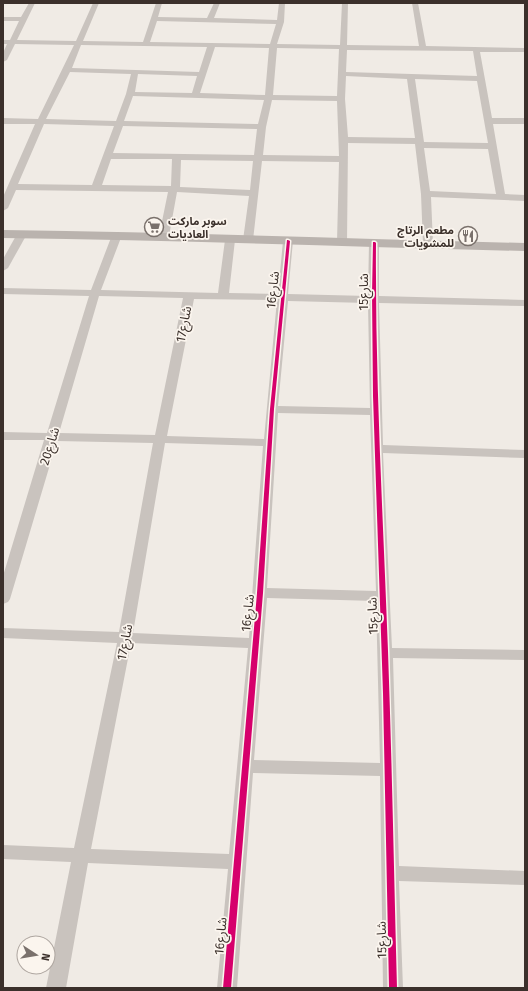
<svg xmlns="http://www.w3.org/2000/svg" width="528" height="991" viewBox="0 0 528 991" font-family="'Fira Sans','Noto Sans Arabic',sans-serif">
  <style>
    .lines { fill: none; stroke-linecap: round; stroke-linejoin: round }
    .street { fill: #c9c3be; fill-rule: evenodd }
    .secondary { fill: #bab3ae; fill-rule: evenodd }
    .cycleway-casing { stroke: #fbf5ee; stroke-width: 3 }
    .cycleway { fill: #d6006c; fill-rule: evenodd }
    .labels { text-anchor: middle; stroke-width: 3.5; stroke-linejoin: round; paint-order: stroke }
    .far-poi-label { font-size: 11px; font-weight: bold; fill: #3b302b; stroke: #fbf5ee; text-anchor: start }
    .street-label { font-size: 13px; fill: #3b302b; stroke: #fbf5ee }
  </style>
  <rect width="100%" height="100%" fill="#f0ebe5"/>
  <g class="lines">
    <!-- street -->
    <g class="street">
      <path d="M29 3H35L17 40 76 41 93 3H99L83 41 143 42 156 3H162L158 17 207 18 214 3H220L214 18 277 20 279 3H285L284 22 277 44 340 45 342 3H348L347 45 419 46 412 3H418L426 46 525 48V52H480L492 118H525V124H493L505 194 525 195V201L431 197 433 244 428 247 424 246 423 244 421 194 415 144 348 143 347 242 342 245 337 242 339 162 262 161 253 240 248 243 243 240 249 196 177 192 169 236 164 239 159 236 168 192 16 190 8 208 3 211V197L35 124H3V118L38 119 74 45 15 44 7 60 3 62V53L7 44H3V40H10L19 21H3V17H21ZM157 21 276 24 270 44 150 42ZM81 45 207 47 199 72 72 68ZM215 47 269 48 265 95 200 93ZM277 48 339 49 337 96 273 95ZM347 50 473 51 477 76 346 72ZM70 72 131 74 126 94 116 121 46 119ZM138 74 197 76 192 93 135 92ZM346 76 407 79 415 138 348 137 345 99ZM415 79 477 81 488 143 424 142ZM133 96 264 100 258 124 124 121ZM272 100 337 101 339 156 263 155 266 127ZM44 124 114 126 92 185 18 184ZM123 126 257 129 254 155 113 153ZM424 148 488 149 496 194 430 191ZM111 159H172L171 186 102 185ZM181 160 253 161 250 190 180 187Z"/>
      <polygon points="22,231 27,234 8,268 3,271 3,259 17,234"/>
      <path d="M117 232 122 235 101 290 218 293 225 240 230 237 235 240 229 293 278 294 283 241 288 238 293 241 288 294 368 296 369 243 374 240 379 243V296L525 300V306L379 303 383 445 525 450V458L383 453 392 648 525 650V660L393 658 399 866 525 871V885L399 881 403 988H383L380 776 253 773 237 988H217L228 869 88 863 66 988H46L71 862 3 859V845L74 848 117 643 3 638V628L119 632 153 443 57 441 10 599 8 602 3 604V576L44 440H3V432L47 433 89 296 3 294V288L91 290 112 235ZM99 296 183 298 155 435 59 433ZM194 299 277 300 264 439 167 436ZM288 301 368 303 370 408 278 406ZM278 413 370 415 376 591 267 588ZM165 443 263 446 249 638 133 633ZM267 598 376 601 380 763 254 760ZM131 643 248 648 229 854 91 849Z"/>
    </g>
    <!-- secondary -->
    <path class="secondary" d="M3 230C177 232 351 239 525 243V251C351 247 177 240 3 238Z"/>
    <!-- cycleway casing -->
    <g class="cycleway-casing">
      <g id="cycleway">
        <polygon points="287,240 288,240 290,241 274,409 263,593 231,988 223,988 257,593 270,409"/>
        <path d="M373 242H375L376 243C375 379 383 515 388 651 392 763 394 876 397 988H389L383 693 373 396 372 294Z"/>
      </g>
    </g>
    <!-- cycleway -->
    <use href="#cycleway" class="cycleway"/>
  </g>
  <!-- icons -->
  <defs>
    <g id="supermarket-ring" transform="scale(1)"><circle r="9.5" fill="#fbf5ee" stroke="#7a716c" stroke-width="1.5"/><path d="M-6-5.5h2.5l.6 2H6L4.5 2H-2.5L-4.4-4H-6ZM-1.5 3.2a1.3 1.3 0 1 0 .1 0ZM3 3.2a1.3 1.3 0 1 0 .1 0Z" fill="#7a716c"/></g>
    <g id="restaurant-ring" transform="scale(1)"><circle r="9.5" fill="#fbf5ee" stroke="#7a716c" stroke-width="1.5"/><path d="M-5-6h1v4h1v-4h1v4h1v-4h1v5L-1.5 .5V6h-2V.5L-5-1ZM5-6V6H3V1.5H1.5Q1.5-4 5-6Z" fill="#7a716c"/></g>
  </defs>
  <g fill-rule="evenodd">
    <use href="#supermarket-ring" x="154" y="227"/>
    <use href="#restaurant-ring" x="468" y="236"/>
  </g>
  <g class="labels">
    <!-- far-poi labels -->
    <g class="far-poi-label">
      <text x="168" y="225">سوبر ماركت<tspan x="168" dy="13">العاديات</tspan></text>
      <text x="454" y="234" text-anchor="end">مطعم الرتاج<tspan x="454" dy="13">للمشويات</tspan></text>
    </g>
    <!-- street labels -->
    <g class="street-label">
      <text transform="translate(272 290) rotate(-84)" y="5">شارع16</text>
      <text transform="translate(363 292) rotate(-90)" y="5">شارع15</text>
      <text transform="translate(183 324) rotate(-79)" y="5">شارع17</text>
      <text transform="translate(49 446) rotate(-73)" y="5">شارع20</text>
      <text transform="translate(247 613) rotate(-84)" y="5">شارع16</text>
      <text transform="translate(372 616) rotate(-92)" y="5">شارع15</text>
      <text transform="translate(124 642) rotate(-79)" y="5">شارع17</text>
      <text transform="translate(220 936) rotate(-85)" y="5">شارع16</text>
      <text transform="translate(381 940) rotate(-91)" y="5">شارع15</text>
    </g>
  </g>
  <!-- border -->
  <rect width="528" height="991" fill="none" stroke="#3b302b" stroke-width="8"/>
  <!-- north arrow -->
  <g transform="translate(36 955) rotate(102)"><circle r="19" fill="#fbf5ee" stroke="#aea6a0"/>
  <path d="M0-3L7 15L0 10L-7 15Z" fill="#7a716c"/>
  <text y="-6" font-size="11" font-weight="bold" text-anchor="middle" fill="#3b302b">N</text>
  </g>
</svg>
